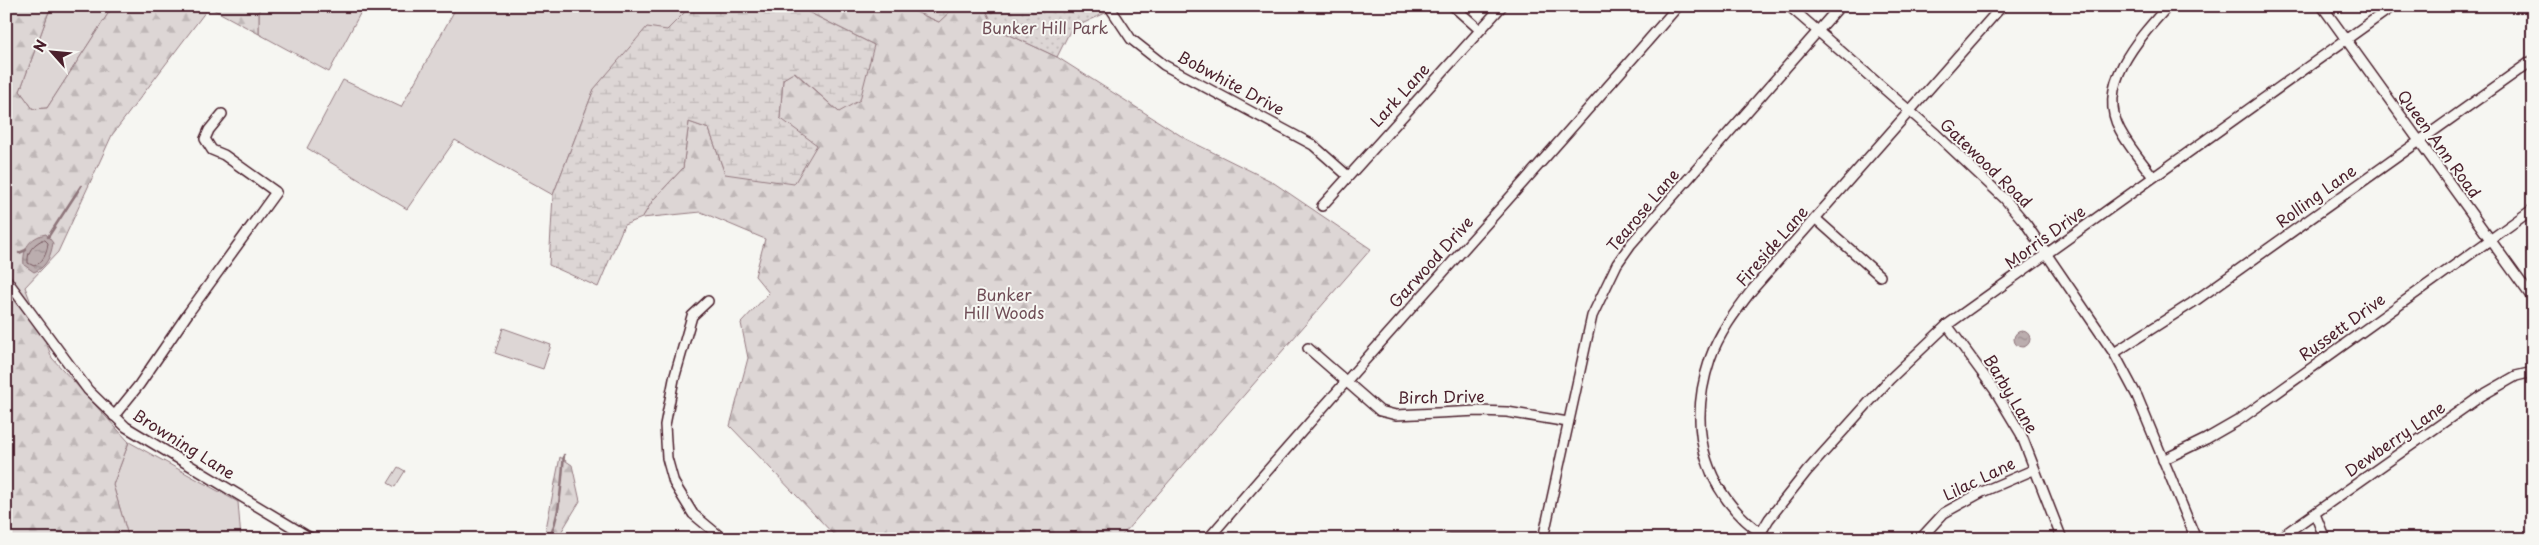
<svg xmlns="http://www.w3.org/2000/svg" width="2539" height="545" viewBox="0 0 2539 545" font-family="'Playpen Sans',sans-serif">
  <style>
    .green { fill: #ddd6d5; stroke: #947a80 }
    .forest { fill: url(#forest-firs); stroke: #947a80 }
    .wetland { fill: url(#wetland-marsh); stroke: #947a80 }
    .park { fill: url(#park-dots); stroke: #947a80 }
    .water { fill: url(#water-ripples); stroke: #8e747a }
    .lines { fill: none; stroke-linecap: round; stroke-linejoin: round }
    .shore { stroke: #77585f; stroke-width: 1 }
    .stream { stroke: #8e747a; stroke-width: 2.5 }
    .minor-casing { stroke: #4a1f2b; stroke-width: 12 }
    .minor { stroke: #f6f6f2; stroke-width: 9 }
    .labels { text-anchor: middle; stroke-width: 4; stroke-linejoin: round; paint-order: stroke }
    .park-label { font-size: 16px; fill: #6f4d56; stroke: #f6f6f2 }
    .street-label { font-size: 16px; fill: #4a1f2b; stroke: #f6f6f2 }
  </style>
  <defs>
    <pattern id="forest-firs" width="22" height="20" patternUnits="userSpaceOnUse" patternTransform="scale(1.25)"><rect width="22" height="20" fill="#ddd6d5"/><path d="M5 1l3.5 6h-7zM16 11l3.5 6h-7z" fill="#bfb7b7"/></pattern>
    <pattern id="wetland-marsh" width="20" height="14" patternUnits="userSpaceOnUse" patternTransform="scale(1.25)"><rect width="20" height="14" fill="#ddd6d5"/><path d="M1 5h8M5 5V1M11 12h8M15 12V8" fill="none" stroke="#bfb7b7"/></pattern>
    <pattern id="park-dots" width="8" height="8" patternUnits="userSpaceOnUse" patternTransform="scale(1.25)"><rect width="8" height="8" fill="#ddd6d5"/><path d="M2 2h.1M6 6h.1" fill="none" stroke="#bfb7b7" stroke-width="1.8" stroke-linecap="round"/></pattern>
    <pattern id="water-ripples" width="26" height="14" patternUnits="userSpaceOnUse" patternTransform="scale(1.25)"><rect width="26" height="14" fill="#bbadae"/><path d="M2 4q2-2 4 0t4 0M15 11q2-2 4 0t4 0" fill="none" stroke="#9a8c8e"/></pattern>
  </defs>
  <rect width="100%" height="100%" fill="#f6f6f2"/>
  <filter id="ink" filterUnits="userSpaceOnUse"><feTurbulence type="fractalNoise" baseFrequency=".02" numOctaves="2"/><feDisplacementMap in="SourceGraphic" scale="10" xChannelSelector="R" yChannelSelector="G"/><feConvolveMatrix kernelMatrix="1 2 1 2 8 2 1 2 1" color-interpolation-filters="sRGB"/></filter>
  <g filter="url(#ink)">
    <!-- green -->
    <g class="green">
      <polygon points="51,6 113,6 47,108 33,109 20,91"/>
      <polygon points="259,6 364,6 329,72 259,34"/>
      <polygon points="457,6 686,6 686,11 667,30 594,89 553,195 455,140 407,209 307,148 343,80 401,107"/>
      <polygon points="503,328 551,345 543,369 495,353"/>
      <polygon points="129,442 238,502 241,539 129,539 113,485"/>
      <polygon points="398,467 405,471 395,487 388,483"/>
    </g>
    <!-- forest -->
    <g class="forest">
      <polygon points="6,6 51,6 20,91 33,109 47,108 113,6 259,6 259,34 209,7 112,135 58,252 25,287 52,358 129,442 113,485 129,539 6,539"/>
      <polygon points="796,6 902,6 939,22 954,6 984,6 995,28 1057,57 1186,139 1271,181 1371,249 1119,539 838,539 730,426 748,358 741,323 769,293 755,276 765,239 701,212 642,218 653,200 683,168 689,122 709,129 725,174 780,118 783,79 794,72 839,112 874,45"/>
      <polygon points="560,457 572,465 580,501 557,539 544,539"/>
    </g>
    <!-- wetland -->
    <g class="wetland">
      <polygon points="686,6 796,6 874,45 860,100 839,112 795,72 783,79 780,118 817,145 794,184 725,174 709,129 689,122 683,168 653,200 642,218 624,225 598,287 549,265 553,195 594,89 647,27 667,30 686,11"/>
      <polygon points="902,6 954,6 955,7 939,22"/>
    </g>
    <!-- park -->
    <polygon class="park" points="984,6 1112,6 1114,9 1071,29 1057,57 995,28"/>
    <!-- water -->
    <g class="water">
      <path d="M46 234 53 243C51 255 47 267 34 272L24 265C22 249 30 237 46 234Z"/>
      <circle cx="2022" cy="339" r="8"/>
    </g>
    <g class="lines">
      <!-- shore -->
      <path class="shore" d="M42 240H45L48 243C47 253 43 263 34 266L28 263C27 251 33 245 42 240Z"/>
      <!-- stream -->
      <g class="stream">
        <polyline points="48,237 81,186"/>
        <polyline points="19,253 26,250"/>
        <path d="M549 539C561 512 561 484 564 455"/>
      </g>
      <!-- minor casing -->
      <g class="minor-casing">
        <g id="minor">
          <polyline points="1109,6 1131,39 1164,65 1313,145 1348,176"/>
          <polyline points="1453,6 1480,30"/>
          <polyline points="1789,6 1936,134 2005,199 2026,224 2114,353 2137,396 2196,539"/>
          <polyline points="2322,6 2533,299"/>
          <path d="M2153 177C2142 162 2129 147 2120 130 2095 85 2140 37 2168 6"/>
          <polyline points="1322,206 1502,6"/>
          <polyline points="1816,219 1880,276"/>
          <polyline points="6,279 88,390 126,427 312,539"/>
          <polyline points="708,301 692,316 674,379 665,425 667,458 674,483 693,514 723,539"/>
          <polyline points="1947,325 1994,389 2021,434 2062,539"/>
          <polyline points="1308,348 1380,411 1396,415 1478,411 1507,412 1568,422"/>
          <polyline points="2114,353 2192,303 2533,60"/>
          <polyline points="114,416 139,385 189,312 276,192 224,155 212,150 205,139 209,130 222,114"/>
          <polyline points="2163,460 2206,439 2239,420 2533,209"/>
          <polyline points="2315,514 2325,539"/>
          <path d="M1208 539C1363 359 1523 186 1678 6"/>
          <polyline points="1449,539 1505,539"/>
          <polyline points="1543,539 1592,316 1617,264 1631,244 1840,6"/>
          <polyline points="1757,539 1769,519 1807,471 1889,380 1947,325 2393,6"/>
          <path d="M1769 539C1705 496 1686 431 1710 359 1719 333 1736 311 1752 290L2002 6"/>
          <polyline points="1920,539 1944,513 1982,492 2033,470"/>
          <polyline points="2278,539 2481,396 2516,376 2533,372"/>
        </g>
      </g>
      <!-- minor -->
      <use href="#minor" class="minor"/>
    </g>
  </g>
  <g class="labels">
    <!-- park labels -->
    <g class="park-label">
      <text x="1045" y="34">Bunker Hill Park</text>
      <text x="1004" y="301">Bunker<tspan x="1004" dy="18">Hill Woods</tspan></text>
    </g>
    <!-- street labels -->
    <g class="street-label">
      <text transform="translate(1231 83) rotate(28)" y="6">Bobwhite Drive</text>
      <text transform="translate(1400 95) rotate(-48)" y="6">Lark Lane</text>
      <text transform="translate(2439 144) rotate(54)" y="6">Queen Ann Road</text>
      <text transform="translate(1986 163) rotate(44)" y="6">Gatewood Road</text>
      <text transform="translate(2316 196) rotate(-36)" y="6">Rolling Lane</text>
      <text transform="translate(1643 210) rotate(-50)" y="6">Tearose Lane</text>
      <text transform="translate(2045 237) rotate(-36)" y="6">Morris Drive</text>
      <text transform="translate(1772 246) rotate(-49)" y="6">Fireside Lane</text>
      <text transform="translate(1431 262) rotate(-48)" y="6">Garwood Drive</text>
      <text transform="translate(2342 327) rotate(-36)" y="6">Russett Drive</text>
      <text transform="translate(2011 394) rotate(59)" y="6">Barby Lane</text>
      <text transform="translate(1441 397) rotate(-1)" y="6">Birch Drive</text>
      <text transform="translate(2395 439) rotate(-35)" y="6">Dewberry Lane</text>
      <text transform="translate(184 444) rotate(32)" y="6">Browning Lane</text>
      <text transform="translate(1979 479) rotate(-26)" y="6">Lilac Lane</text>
    </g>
  </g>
  <!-- margin -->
  <rect width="2539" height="545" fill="none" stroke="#f6f6f2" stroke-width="25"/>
  <rect x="12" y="12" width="2514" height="520" fill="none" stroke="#4a1f2b" stroke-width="2" filter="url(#ink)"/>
  <!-- north arrow -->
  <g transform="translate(52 52) rotate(297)" stroke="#f6f6f2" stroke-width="4" paint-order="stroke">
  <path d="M0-4L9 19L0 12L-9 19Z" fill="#4a1f2b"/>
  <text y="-8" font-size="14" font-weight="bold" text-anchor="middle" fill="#4a1f2b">N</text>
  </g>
</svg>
